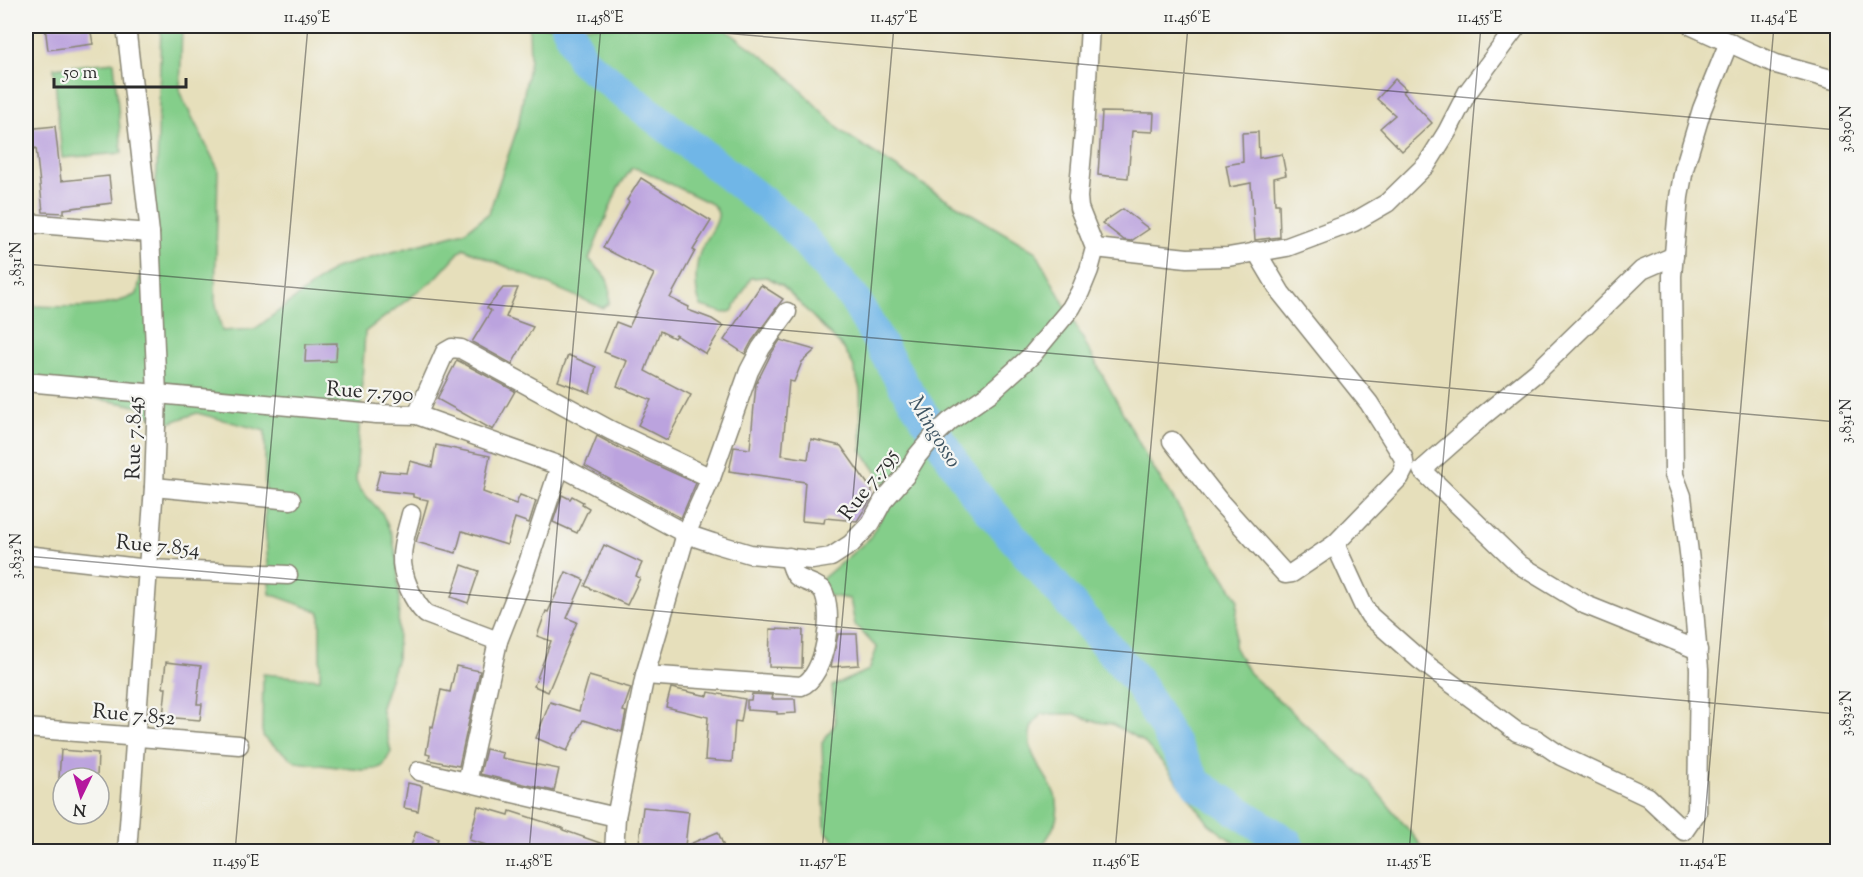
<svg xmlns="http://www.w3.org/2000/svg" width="1863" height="877" viewBox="0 0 1863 877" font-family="'Sorts Mill Goudy',serif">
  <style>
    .green { fill: #84ce8a; stroke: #587c5a; stroke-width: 1.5 }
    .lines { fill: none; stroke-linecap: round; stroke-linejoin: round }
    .river { stroke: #6fb6e7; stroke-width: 32 }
    .building { fill: #bba3de }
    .street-casing { stroke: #888573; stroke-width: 21 }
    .street { stroke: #fff; stroke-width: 18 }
    .ticks { fill: none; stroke: #2b2b2b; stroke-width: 1.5; stroke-opacity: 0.45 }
    .labels { text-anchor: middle; stroke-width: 4.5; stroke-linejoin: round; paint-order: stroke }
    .street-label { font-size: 21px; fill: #2b2b2b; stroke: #f6f6f2 }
    .water-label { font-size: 22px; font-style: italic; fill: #3f5563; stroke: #f6f6f2 }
    .neatline { fill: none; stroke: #2b2b2b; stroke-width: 2 }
    .ticks-label { font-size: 15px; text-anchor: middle; fill: #2b2b2b }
  </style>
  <rect width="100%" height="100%" fill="#f6f6f2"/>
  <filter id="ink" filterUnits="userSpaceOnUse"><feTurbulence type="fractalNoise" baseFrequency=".0167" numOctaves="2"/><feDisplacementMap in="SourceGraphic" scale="12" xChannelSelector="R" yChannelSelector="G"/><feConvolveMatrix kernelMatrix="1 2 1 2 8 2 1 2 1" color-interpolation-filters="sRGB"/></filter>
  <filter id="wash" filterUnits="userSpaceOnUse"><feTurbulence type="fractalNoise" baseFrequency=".008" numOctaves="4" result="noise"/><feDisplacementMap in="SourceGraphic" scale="24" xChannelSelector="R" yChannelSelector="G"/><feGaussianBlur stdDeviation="1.35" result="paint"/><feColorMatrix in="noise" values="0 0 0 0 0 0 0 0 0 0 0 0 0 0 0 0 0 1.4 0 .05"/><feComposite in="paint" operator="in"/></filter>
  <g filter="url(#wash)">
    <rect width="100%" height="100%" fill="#e6dfbb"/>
    <!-- green -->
    <g class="green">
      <path d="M161 26H182L180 93 218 169 215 300 222 331 255 329 335 268 464 232 489 213 518 126 530 60 529 26H720L778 67 842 132 933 191 1036 252 1150 463 1238 599 1234 646 1249 673 1370 783 1426 851H1245L1209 824 1166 767 1143 741 1112 724 1092 721 1075 714H1041C1038 718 1032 724 1031 729 1021 767 1073 786 1053 828 1047 840 1044 845 1033 852L845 851 825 831 822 743 835 724 832 686 869 670 877 648 855 625 850 599 825 595 821 580 869 539 893 496 862 451 860 389 853 365 844 349 783 286 767 277 751 278 732 311 724 313 701 306C694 292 695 264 701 250 705 240 717 227 718 216 719 211 715 208 712 204L640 169 632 168 618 188 589 259C605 277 612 277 609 303L603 308 463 248 436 278 365 332 356 480 359 488 382 513 392 535 397 559 399 599 397 658 381 707 391 752 383 766 376 769 361 770 296 762 264 738 262 731 263 674 320 679V612L270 594 265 524V431L197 413 163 425 137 406 26 386V306C63 306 103 312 137 294L150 233 157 171Z"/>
      <polygon points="114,62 122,153 62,158 54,68"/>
    </g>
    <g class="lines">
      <!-- river -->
      <polyline class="river" points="567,26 583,61 791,224 855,300 903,384 973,491 1138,682 1197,784 1287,843 1290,852"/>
    </g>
    <g id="blocks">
      <!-- building -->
      <g class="building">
        <polygon points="45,26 90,26 93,44 48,50"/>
        <polygon points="1395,79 1406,89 1403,92 1432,123 1402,151 1380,128 1395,115 1377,99"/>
        <polygon points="1102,112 1154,113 1153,132 1132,131 1128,178 1098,175"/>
        <polygon points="55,126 61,181 109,176 112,203 64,209 64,213 43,212 36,148 26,149 26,129"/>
        <polygon points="1258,132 1259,158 1282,154 1286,175 1274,178 1275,204 1279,204 1280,237 1255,240 1251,183 1230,187 1226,165 1243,162 1242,133"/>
        <polygon points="641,178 711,221 693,250 695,251 670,298 689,307 688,310 712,319 723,326 706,354 676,335 674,338 660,331 645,371 691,395 667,440 638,425 651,400 617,386 627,361 604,352 616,322 629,327 654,274 603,248 629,202 627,200"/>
        <polygon points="1123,209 1149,229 1131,241 1124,240 1102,223"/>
        <polygon points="761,285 783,299 752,341 745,354 724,340"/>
        <polygon points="503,288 518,288 506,317 533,327 512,364 472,342 491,311 487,308"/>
        <polygon points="780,340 815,350 802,362 794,382 789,381 782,455 808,459 811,439 841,446 872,490 871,499 857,521 825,518 824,523 802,521 805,482 729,471 734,447 750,449 756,384 771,354"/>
        <polygon points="337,343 336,361 305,362 306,344"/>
        <polygon points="568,355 596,367 590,393 558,381"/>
        <polygon points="457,360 515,391 493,430 437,399"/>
        <polygon points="597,436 623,450 696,483 681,518 585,466"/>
        <polygon points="436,445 490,456 483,492 516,504 520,495 536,501 529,523 515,518 507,545 462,531 456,553 416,542 428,500 413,497 413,494 375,490 380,471 407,473 410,461 432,467"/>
        <polygon points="562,495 570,499 572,496 583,502 582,504 589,508 577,533 553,522"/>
        <polygon points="604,545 642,563 636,576 640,578 627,605 585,586"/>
        <polygon points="462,565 479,571 468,603 451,597"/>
        <polygon points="566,572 584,580 567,618 577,622 548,692 534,686 551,641 537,636 546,611 548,612"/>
        <polygon points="770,629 803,630 802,668 769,667"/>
        <polygon points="838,634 857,634 859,665 831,667"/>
        <polygon points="166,662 201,666 197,704 202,704 200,720 163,717 166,688 163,688"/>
        <polygon points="456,666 480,671 459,766 429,760 430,755 426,754 431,726 433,727 441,690 450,692"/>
        <polygon points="589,676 631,688 623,711 626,712 622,732 583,720 567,751 536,738 550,702 579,711"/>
        <polygon points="671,688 708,696 709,692 745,699 741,722 735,721 732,762 705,760 708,717 666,707"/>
        <polygon points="752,694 773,695 772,699 795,699 796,713 777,714 777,712 747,710 747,700 751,700"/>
        <polygon points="486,749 503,753 502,758 559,769 554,791 480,774"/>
        <polygon points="61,750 98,753 97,778 59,778"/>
        <polygon points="408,783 422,786 418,811 404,808"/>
        <polygon points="478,806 509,815 510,811 563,828 563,830 603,844 603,852 483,852 486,845 469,840"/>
        <polygon points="643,807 689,812 685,846 718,832 726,852 638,852"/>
        <polygon points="416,831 438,839 434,852 419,852 410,849"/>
      </g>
    </g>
  </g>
  <g filter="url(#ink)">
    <use href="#blocks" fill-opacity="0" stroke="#888573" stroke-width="1.5"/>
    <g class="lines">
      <!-- street casing -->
      <g class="street-casing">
        <g id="street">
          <polyline points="126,26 150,233 157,395 154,487 127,852"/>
          <polyline points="1692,26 1776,64 1838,81"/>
          <polyline points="26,223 150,233"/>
          <polyline points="1095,248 1187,258 1228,257 1287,247 1354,222 1387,203 1427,164 1447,132 1467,93 1517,26"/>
          <polyline points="1674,256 1642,270 1537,372 1484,415 1422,470 1520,565 1586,605 1698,650"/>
          <polyline points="26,382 376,414 417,415 560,466 686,534 713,543 750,554 812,560 831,557 851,544 871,523 883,501 905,476 917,456 933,437 950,421 990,393 1032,355 1071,308 1080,292 1089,270 1095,248 1079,208 1078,197 1084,132 1090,26"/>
          <polyline points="417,415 445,352 452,348 461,349 610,430 711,478"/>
          <polyline points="1172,441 1220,502 1285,574 1292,573 1335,544 1400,477 1405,467 1403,457 1369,403 1281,293 1256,251"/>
          <polyline points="154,487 291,500"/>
          <path d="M411 514C408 527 402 543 402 557 401 575 413 602 426 614L498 641"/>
          <polyline points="1335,544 1363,605 1370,616 1420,660 1517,732 1536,739 1561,756 1648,797 1684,831 1697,812 1699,669 1690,561 1682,496 1674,475 1672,276 1679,197 1684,169 1702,109 1729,42"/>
          <polyline points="26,555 148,569 288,575"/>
          <path d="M645 675 801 686C826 677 835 610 822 589 800 575 796 586 789 557"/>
          <polyline points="26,728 239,745"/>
          <polyline points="419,771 616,817"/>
          <polyline points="467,782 498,641 525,572 560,466"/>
          <polyline points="614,852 616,817 645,675 686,534 711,478 749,371 761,348 787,312"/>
        </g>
      </g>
      <!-- street -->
      <use href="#street" class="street"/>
    </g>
  </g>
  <!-- ticks -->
  <path class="ticks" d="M642 26 1838 130M26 264 1838 422M26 556 1838 714M26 848 71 852M235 852 308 26M529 852 601 26M822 852 894 26M1115 852 1188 26M1409 852 1481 26M1702 852 1774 26"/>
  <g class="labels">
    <!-- street labels -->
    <g class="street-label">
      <text transform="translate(370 391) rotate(4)" y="7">Rue 7.790</text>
      <text transform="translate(133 438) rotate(-89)" y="7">Rue 7.845</text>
      <text transform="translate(868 484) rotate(-53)" y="7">Rue 7.795</text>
      <text transform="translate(158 545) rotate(5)" y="7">Rue 7.854</text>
      <text transform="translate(134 714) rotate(5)" y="7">Rue 7.852</text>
    </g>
    <!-- water labels -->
    <g class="water-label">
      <text transform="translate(936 431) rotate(58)" y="8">Mingosso</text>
    </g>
  </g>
  <!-- margin -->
  <rect width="1863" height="877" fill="none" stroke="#f6f6f2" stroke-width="66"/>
  <!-- north arrow -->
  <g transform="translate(81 796) rotate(185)"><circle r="28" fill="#f6f6f2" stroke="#a5a5a2" stroke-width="1.5"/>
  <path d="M0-4.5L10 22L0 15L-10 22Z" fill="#b5179e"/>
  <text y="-9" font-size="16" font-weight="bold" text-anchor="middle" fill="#2b2b2b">N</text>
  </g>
  <!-- scale -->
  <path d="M54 78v9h132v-9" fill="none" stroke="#2b2b2b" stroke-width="3"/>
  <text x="63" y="78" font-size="18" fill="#2b2b2b" stroke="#f6f6f2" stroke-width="4.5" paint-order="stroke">50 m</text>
  <rect x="33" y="33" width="1797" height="811" class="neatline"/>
  <g class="ticks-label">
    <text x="307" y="22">11.459°E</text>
    <text x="600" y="22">11.458°E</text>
    <text x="894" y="22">11.457°E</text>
    <text x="1187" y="22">11.456°E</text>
    <text x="1480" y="22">11.455°E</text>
    <text x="1774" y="22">11.454°E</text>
    <text transform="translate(1846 129) rotate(-90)" y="5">3.830°N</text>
    <text transform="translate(16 264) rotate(-90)" y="5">3.831°N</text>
    <text transform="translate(1846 421) rotate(-90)" y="5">3.831°N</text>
    <text transform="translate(16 556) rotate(-90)" y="5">3.832°N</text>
    <text transform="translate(1846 713) rotate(-90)" y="5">3.832°N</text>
    <text x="236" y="866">11.459°E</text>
    <text x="529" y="866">11.458°E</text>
    <text x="823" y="866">11.457°E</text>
    <text x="1116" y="866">11.456°E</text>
    <text x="1409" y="866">11.455°E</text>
    <text x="1703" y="866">11.454°E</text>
  </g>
</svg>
